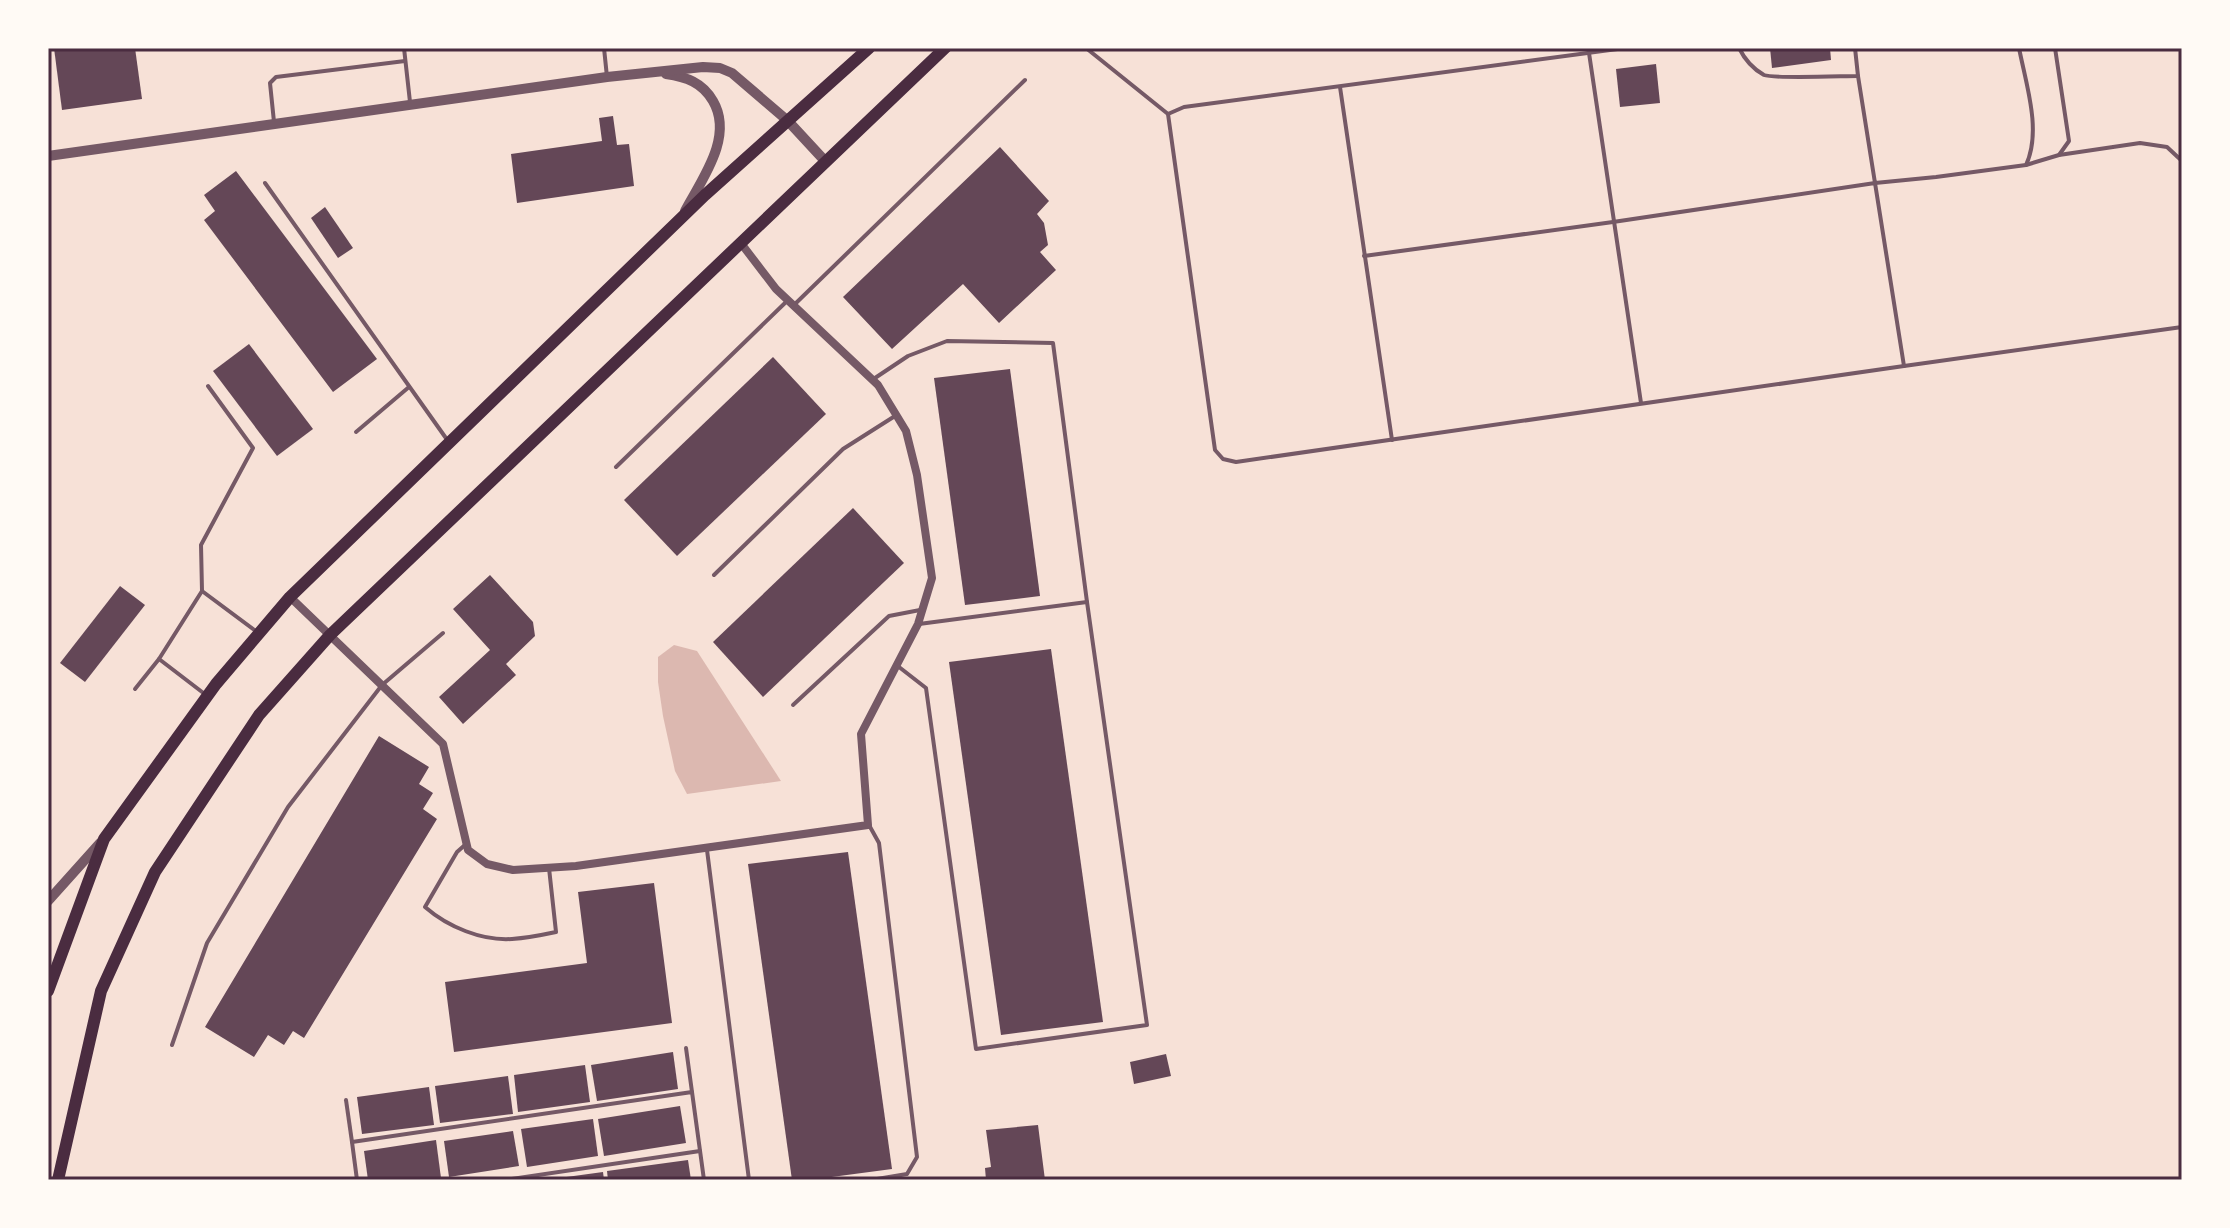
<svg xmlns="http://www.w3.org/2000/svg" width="2230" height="1228" viewBox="0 0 2230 1228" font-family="'DejaVu Sans',sans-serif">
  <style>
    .water { fill: #dcb8b0 }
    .building { fill: #644757 }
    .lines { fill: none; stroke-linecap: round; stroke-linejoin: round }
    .service { stroke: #755966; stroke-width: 4 }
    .minor { stroke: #755966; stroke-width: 8 }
    .tertiary { stroke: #755966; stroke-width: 10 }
    .primary { stroke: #4a2c40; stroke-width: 12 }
    .neatline { fill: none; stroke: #4a2c40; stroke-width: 3 }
  </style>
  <rect width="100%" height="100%" fill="#f7e1d7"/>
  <!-- water -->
  <polygon class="water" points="674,645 697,651 781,781 687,794 675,771 663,716 658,682 658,657"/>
  <!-- building -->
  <g class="building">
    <polygon points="54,48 135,48 142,99 62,110"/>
    <polygon points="1770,48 1830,48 1831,60 1772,68"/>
    <polygon points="1656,64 1660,103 1620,107 1616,69"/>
    <polygon points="613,116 617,145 629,144 634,186 517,203 511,154 602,141 599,118"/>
    <polygon points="1000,147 1049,201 1037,214 1044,223 1048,245 1040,252 1056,270 999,323 963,284 892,349 843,297"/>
    <polygon points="236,171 377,359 333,392 204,220 215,211 204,195"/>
    <polygon points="325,207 353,248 338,258 311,218"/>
    <polygon points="249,344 313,429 277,456 213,371"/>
    <polygon points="773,357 826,414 677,556 624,500"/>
    <polygon points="1010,369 1040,596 965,605 934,378"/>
    <polygon points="853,508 904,563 763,697 713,642"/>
    <polygon points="490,575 533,622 535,636 506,664 516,675 463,724 439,697 490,650 453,609"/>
    <polygon points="120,586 145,605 85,682 60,663"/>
    <polygon points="1051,649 1103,1022 1001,1035 949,662"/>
    <polygon points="379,736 429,767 419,784 433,793 423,809 437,819 304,1038 293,1031 284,1045 268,1035 254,1057 205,1027"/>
    <polygon points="848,852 892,1169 809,1180 792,1180 748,864"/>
    <polygon points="654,883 672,1023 454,1052 445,982 587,963 578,892"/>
    <polygon points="673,1052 678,1089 597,1101 591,1065"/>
    <polygon points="1166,1054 1171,1076 1134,1084 1130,1062"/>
    <polygon points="585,1065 590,1102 518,1112 514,1075"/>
    <polygon points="508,1076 513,1114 440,1123 435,1086"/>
    <polygon points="429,1087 434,1125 362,1134 357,1097"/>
    <polygon points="680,1106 686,1143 604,1156 598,1119"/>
    <polygon points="593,1119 598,1156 527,1167 521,1129"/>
    <polygon points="1038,1125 1045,1180 986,1180 985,1168 991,1167 986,1130"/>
    <polygon points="513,1131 519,1166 449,1177 444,1141"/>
    <polygon points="436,1140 441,1178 427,1180 368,1180 364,1151"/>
    <polygon points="688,1160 691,1180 608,1180 607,1171"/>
    <polygon points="603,1172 604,1180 559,1180 559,1178"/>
  </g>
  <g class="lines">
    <!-- service -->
    <g class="service">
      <polyline points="404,48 410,102"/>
      <polyline points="604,48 607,77"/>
      <polyline points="1086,48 1168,114 1215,450 1223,459 1236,462 1904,366"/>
      <path d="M1739 48C1744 58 1753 69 1764 75 1774 79 1843 76 1858 76L1855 48"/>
      <path d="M2019 48C2026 84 2042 131 2026 165"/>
      <polyline points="1589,53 1641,403"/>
      <polyline points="1858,76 1875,183 1936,177 2026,165 2059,155 2069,141 2055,48"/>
      <polyline points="1340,87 1392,440"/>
      <polyline points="1168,114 1184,107 1625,48"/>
      <polyline points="274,122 270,83 276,77 405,61"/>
      <polyline points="2059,155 2140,143 2167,147 2182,161"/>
      <polyline points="265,183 448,441"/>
      <polyline points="1364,256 1613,222 1875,183 1904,366 2182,327"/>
      <polyline points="795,304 1025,80"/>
      <polyline points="872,380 908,356 947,341 1053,343 1087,602 1147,1025 976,1049 926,688 899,667"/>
      <polyline points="356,432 409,387"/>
      <polyline points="616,467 786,302"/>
      <polyline points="714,575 843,449 895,416"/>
      <polyline points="202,591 257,632"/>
      <polyline points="919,624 1087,602"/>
      <polyline points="135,689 159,659"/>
      <polyline points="206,695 159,659 202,591 201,545 253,448 208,386"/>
      <polyline points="793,705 889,616 920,610"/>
      <polyline points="869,825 879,843 917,1157 907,1174 871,1180"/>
      <path d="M466 844 457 852 425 907C448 927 482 941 512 939 527 938 542 935 556 932L549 868"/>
      <polyline points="707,850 749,1180"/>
      <polyline points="172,1045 207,943 288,807 382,685 443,633"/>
      <polyline points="686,1048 692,1092"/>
      <polyline points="346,1100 352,1142"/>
      <polyline points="357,1180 352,1142 692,1092 704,1180"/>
      <polyline points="504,1180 700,1151"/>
    </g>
    <!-- minor -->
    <polyline class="minor" points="290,597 443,744 468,850 487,864 513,870 576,866 868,825 861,734 918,624 932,578 917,475 906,431 878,385 776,289 740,242"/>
    <!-- tertiary -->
    <g class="tertiary">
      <path d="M666 74C686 77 702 82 713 101 734 137 702 179 685 211"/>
      <polyline points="48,156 607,77 703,67 720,68 732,73 788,121 825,161"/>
      <polyline points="48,901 100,843"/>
    </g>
    <!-- primary -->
    <g class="primary">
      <polyline points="48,991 104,839 216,684 290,597 705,195 869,48"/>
      <polyline points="58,1180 101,991 155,872 259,715 330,635 945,48"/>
    </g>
  </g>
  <!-- border -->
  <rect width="2230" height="1228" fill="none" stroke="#fffaf5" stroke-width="100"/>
  <rect x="50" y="50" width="2130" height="1128" class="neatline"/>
</svg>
